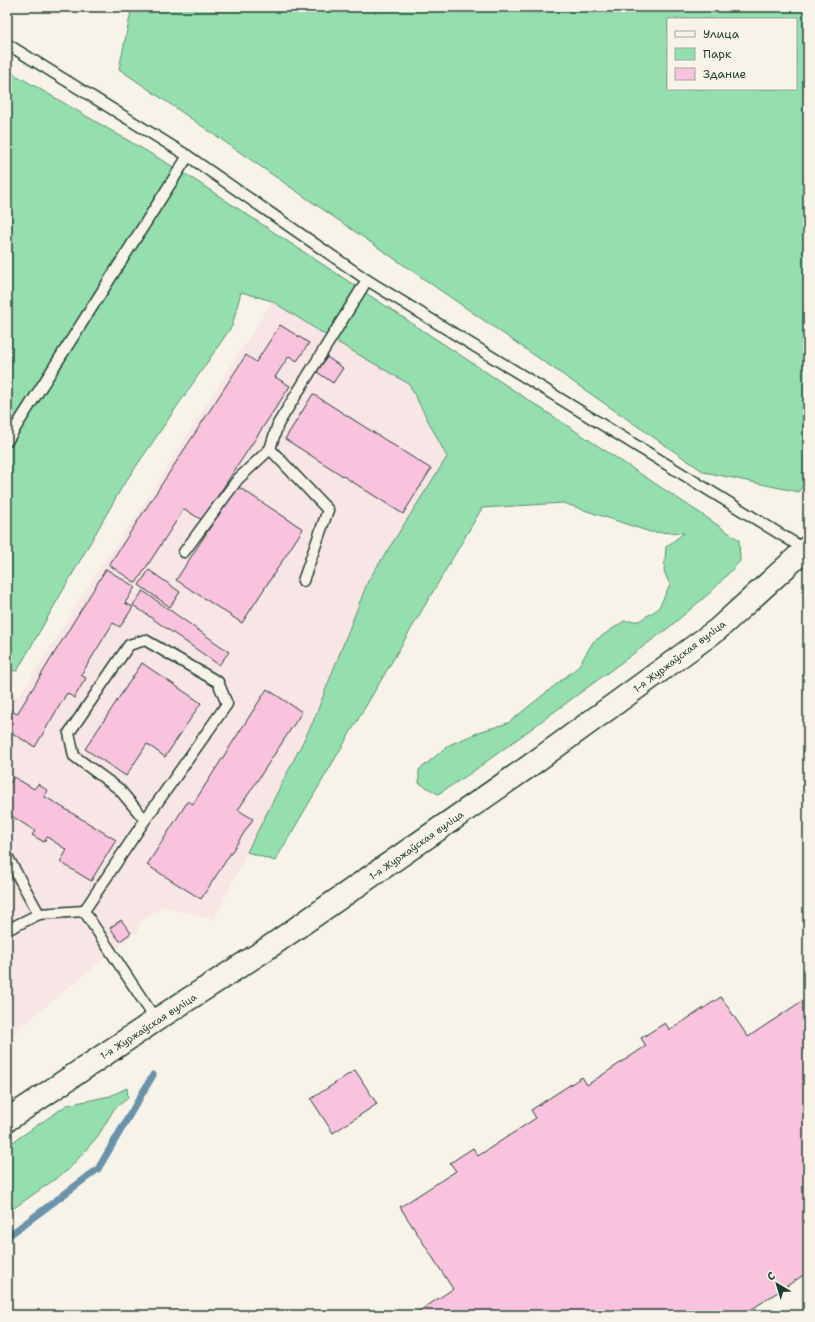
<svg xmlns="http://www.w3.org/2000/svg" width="815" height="1322" viewBox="0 0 815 1322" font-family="'Shantell Sans',sans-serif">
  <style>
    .built { fill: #f8e5e5 }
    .green { fill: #95deae; stroke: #5a8e71; fill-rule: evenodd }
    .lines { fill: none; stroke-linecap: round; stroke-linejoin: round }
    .stream { stroke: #6b93ab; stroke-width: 7 }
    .building { fill: #f9c3de; stroke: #1f3d34 }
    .service-casing { stroke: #1f3d34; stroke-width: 13 }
    .tertiary-casing { stroke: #1f3d34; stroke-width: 25 }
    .service { stroke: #f7f3e8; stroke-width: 10 }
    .tertiary { stroke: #f7f3e8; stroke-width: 22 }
    .labels { text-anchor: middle; stroke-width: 3; stroke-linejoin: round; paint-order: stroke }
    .street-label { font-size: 10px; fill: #1f3d34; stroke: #f7f3e8 }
  </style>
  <rect width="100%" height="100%" fill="#f7f3e8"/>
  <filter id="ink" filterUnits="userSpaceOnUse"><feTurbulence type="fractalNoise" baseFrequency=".025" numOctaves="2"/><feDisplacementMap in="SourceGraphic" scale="8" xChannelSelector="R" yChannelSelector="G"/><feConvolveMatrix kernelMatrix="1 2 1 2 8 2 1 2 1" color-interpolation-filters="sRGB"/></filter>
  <g filter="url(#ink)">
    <!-- built -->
    <polygon class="built" points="272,301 330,338 409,384 447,457 368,581 313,722 247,852 214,920 162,906 138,924 138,931 7,1038 7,690 19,697 101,566 135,518"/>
    <!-- green -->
    <g class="green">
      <path d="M132 7H808V477L799 492 704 472 119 69ZM668 19H796V89H668Z"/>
      <polygon points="7,71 9,71 184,173 706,517 739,540 740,561 712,591 667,629 471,773 438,794 419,783 419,770 449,745 482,731 508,723 578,667 593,642 624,621 639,621 658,609 670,585 664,571 666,547 684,533 650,532 563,503 482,508 275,861 247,852 313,722 368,581 447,457 409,384 330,338 272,301 241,292 232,326 122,487 17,671 7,670"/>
      <polygon points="127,1088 128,1098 114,1109 98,1136 68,1170 7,1213 7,1146 67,1105 110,1096"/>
    </g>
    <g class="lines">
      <!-- stream -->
      <polyline class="stream" points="7,1237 98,1169 153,1075"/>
    </g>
    <!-- building -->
    <g class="building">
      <polygon points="280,325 309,343 297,361 289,356 275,377 290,386 202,520 184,509 136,583 109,565 246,355 256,362"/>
      <polygon points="327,357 343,368 333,383 317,372"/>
      <polygon points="313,394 431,469 403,514 285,439"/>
      <polygon points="237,486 303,529 242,623 176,580"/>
      <polygon points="106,569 135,587 125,603 133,607 120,627 113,623 81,675 86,678 74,698 67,693 35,747 7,730 7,708 17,714"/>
      <polygon points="149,570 180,592 170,607 139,585"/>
      <polygon points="143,591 229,652 219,665 133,605"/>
      <polygon points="142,663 201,703 165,757 147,744 126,776 85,749"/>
      <polygon points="267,689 302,712 238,810 253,819 201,899 147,865 188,801 193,804"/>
      <polygon points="14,777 34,789 38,784 48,791 44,796 116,840 91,881 60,862 67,850 47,837 44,842 32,835 35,831 7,813 7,787"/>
      <polygon points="121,920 131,933 120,941 110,928"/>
      <polygon points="721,997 748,1037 808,997 808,1272 743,1315 413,1315 453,1289 400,1207 456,1171 450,1163 473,1148 478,1156 536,1118 531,1110 582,1077 587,1085 646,1046 641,1038 665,1023 670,1030"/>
      <polygon points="355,1070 377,1104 333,1133 311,1099"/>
    </g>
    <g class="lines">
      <!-- service casing -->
      <g class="service-casing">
        <g id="service">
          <polyline points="7,44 188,156 367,280 806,550"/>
          <polyline points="7,441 188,156"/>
          <polyline points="270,449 328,510 303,581"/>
          <polyline points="184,552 238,479 270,449 278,424 367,280"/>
          <polyline points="145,820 119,789 74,756 69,733 129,645 145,640 218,682 227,704 145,820 84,911 156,1020"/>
          <polyline points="7,856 39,914"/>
          <polyline points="7,930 39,914 84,911"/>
        </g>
      </g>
      <!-- tertiary casing -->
      <g class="tertiary-casing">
        <polyline id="tertiary" points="7,1120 156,1020 262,952 528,767 718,629 808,547"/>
      </g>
      <!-- service -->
      <use href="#service" class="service"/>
      <!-- tertiary -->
      <use href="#tertiary" class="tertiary"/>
    </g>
  </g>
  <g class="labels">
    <!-- street labels -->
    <g class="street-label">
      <text transform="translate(679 656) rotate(-37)" y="4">1-я Журжаўская вуліца</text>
      <text transform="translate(416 845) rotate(-35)" y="4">1-я Журжаўская вуліца</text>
      <text transform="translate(148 1026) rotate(-33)" y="4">1-я Журжаўская вуліца</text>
    </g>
  </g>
  <!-- margin -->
  <rect width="815" height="1322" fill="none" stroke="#f7f3e8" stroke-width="24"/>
  <rect x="12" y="12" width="791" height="1298" fill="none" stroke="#1f3d34" stroke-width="1.5" filter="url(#ink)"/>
  <!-- legend -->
  <rect x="667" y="18" width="130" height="72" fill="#f7f3e8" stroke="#a1aaa0"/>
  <rect x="675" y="31" width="20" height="6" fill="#f7f3e8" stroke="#a1aaa0"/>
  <text x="703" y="38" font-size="12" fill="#1f3d34">Улица</text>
  <rect x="675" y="48" width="20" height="12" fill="#95deae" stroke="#a1aaa0"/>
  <text x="703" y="58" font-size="12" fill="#1f3d34">Парк</text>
  <rect x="675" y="68" width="20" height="12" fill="#f9c3de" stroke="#a1aaa0"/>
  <text x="703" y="78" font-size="12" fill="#1f3d34">Здание</text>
  <!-- north arrow -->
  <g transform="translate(777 1284) rotate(322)" stroke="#f7f3e8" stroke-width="3" paint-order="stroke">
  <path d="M0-3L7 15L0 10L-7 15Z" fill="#1f3d34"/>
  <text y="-6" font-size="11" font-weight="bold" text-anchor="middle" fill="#1f3d34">С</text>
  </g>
</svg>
